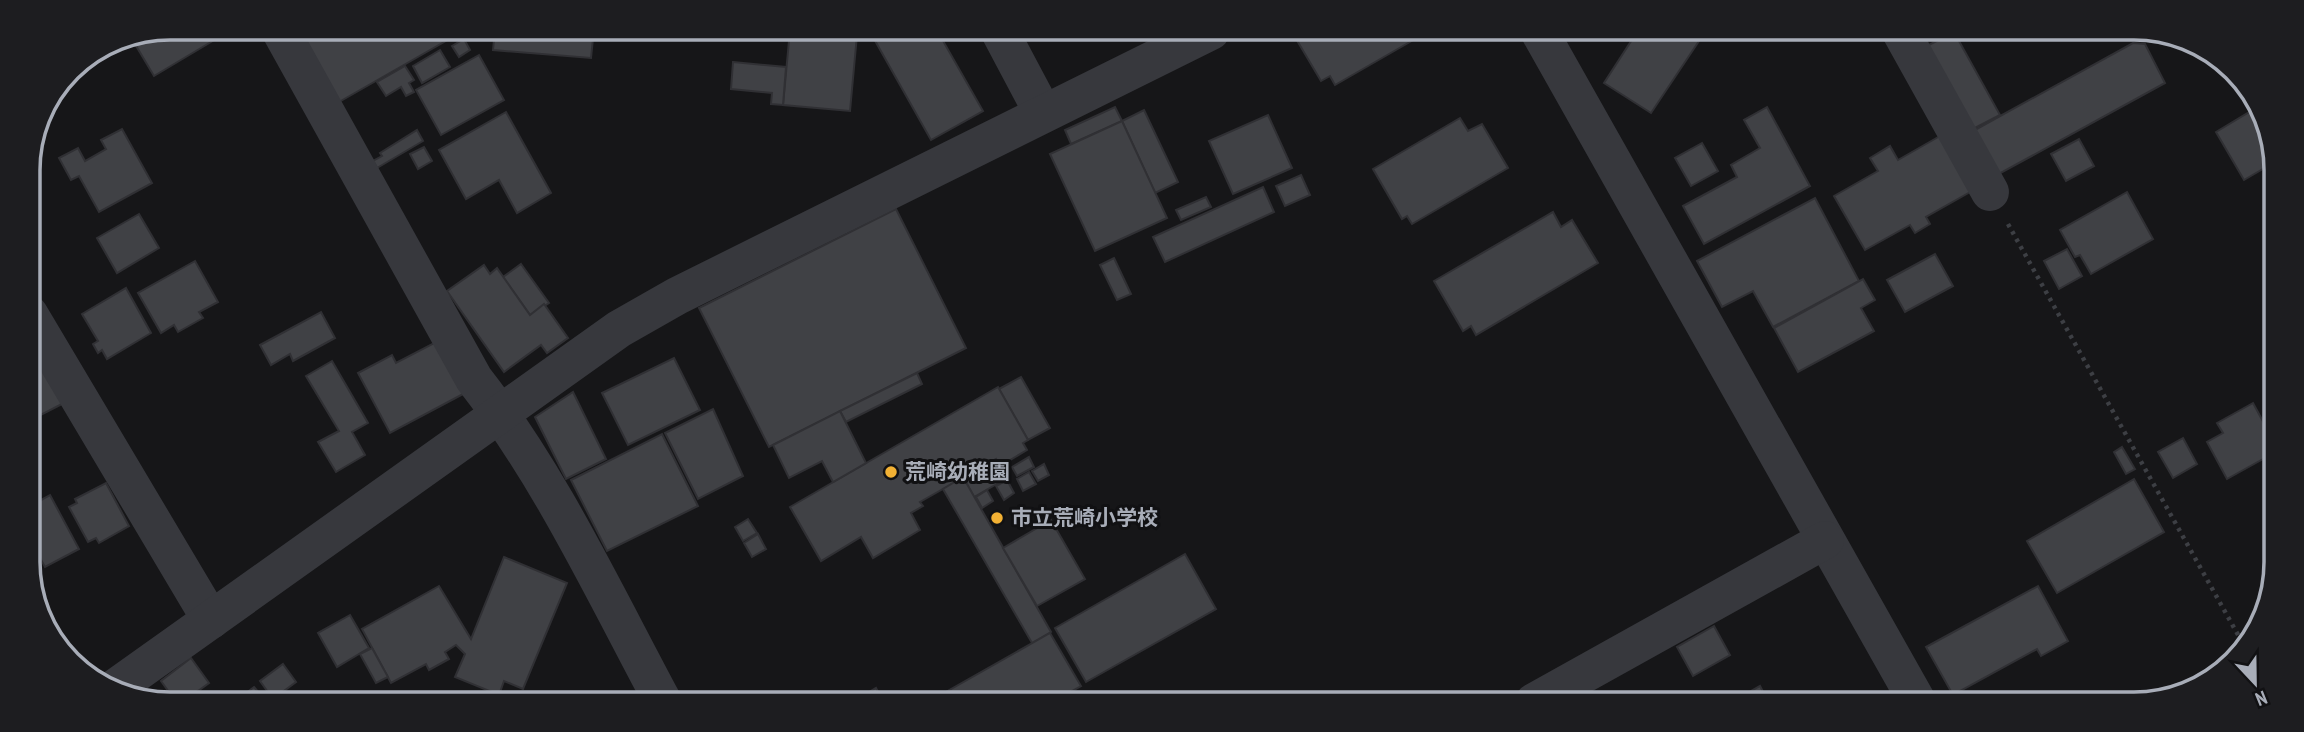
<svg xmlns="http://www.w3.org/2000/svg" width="2304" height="732" viewBox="0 0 2304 732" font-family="'PT Sans Narrow','Noto Sans JP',sans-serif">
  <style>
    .building { fill: #404145; stroke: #303034; stroke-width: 2 }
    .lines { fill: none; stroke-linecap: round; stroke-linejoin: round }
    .path { stroke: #3d3f44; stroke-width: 4.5; stroke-dasharray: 3.5 5; stroke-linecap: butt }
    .minor { stroke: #37383d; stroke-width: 38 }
    .poi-dot { fill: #f2b134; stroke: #111113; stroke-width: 2.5 }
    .labels { text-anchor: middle; stroke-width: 6; stroke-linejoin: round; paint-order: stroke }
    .poi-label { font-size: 21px; font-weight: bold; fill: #a8adb8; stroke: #111113; text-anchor: start }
    .rim { fill: none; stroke: #a8adb8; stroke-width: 3.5 }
  </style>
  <rect width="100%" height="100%" fill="#161618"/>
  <!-- building -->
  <g class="building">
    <polygon points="171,28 216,28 221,36 154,76 132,39"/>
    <polygon points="218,28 244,28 225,39"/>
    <polygon points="309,29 308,28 465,30 339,102 299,34"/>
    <polygon points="495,29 594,29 591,58 493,50"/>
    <polygon points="790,30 857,35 850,111 783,105"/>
    <polygon points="869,30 923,30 927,38 938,32 983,111 931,140"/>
    <polygon points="1429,31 1335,85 1330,76 1321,81 1292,32"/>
    <polygon points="1637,32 1705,32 1651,113 1604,83"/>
    <polygon points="1954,32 2000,115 1969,131 1923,48"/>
    <polygon points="464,39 470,50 459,57 452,46"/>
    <polygon points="2133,43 2145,44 2165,83 1997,175 1973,131"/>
    <polygon points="440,50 450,67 422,83 413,66"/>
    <polygon points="479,55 504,100 441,135 416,90"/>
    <polygon points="733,62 786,67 783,105 771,104 772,93 731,89"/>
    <polygon points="405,66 414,80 409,83 414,92 406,96 401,87 386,96 377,82"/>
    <polygon points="1115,107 1122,121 1071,144 1065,130"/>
    <polygon points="1767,107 1810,186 1704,244 1683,206 1737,177 1731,165 1760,148 1744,120"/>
    <polygon points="2256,108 2273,143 2273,163 2244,180 2216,132"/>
    <polygon points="1144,110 1178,182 1155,193 1122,121"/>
    <polygon points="506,112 551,193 517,213 499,180 466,199 439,150"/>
    <polygon points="1268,115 1292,168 1233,194 1209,141"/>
    <polygon points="1460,118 1468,131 1482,124 1508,168 1412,224 1407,216 1402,219 1373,169"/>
    <polygon points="1122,121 1167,218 1095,251 1050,154"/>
    <polygon points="122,129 152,183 99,212 79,176 71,180 59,158 78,148 85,161 106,149 101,140"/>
    <polygon points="417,130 423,141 377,168 373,161 382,156 380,153"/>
    <polygon points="1940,136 1972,191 1926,217 1930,224 1915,233 1910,225 1865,250 1834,196 1878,171 1870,158 1890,146 1898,160"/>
    <polygon points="2079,139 2094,166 2066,181 2051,154"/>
    <polygon points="1702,143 1718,171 1691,186 1675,158"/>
    <polygon points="424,147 432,161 418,169 410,154"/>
    <polygon points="1301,175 1310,195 1285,206 1276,186"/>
    <polygon points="1263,187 1274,212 1165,262 1153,237"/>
    <polygon points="2127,192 2153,239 2091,274 2080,255 2075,257 2060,230"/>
    <polygon points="1206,197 1211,207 1181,220 1176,210"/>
    <polygon points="1815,198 1859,281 1773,327 1753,291 1722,307 1697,261"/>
    <polygon points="896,209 966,348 769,447 699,308"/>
    <polygon points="1553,212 1561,227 1572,220 1598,263 1476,335 1471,326 1463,331 1434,281"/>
    <polygon points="139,214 159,248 117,273 97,238"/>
    <polygon points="2067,249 2082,276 2059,289 2044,261"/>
    <polygon points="1935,254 1953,286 1905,312 1887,280"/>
    <polygon points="1114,258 1131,294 1117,300 1100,265"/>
    <polygon points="195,261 218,302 199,312 203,318 178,332 174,325 161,333 138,293"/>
    <polygon points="521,264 549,303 530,315 503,277"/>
    <polygon points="484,265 490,274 497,268 530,315 544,304 568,338 547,353 541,345 504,372 447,291"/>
    <polygon points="1863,279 1875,300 1861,308 1874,331 1798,372 1774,328"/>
    <polygon points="126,288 151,333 107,359 102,350 98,353 93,344 98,341 82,314"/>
    <polygon points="321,312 335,338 293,361 290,354 271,365 260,345"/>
    <polygon points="438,341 465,393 390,433 358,373 392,355 396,363"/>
    <polygon points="34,351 62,404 35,418 33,414 30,415 29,354"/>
    <polygon points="674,358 700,410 628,445 602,393"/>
    <polygon points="332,361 368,423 352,432 365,455 336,472 318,442 339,431 306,376"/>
    <polygon points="917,373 922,384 846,422 840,411"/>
    <polygon points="1021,377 1050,428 1028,440 999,389"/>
    <polygon points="998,387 1028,440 1023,443 1027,450 1000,466 996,459 920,502 923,506 911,513 920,530 873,558 861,537 821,561 790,507"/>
    <polygon points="573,392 606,459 566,479 535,417"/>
    <polygon points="2253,403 2272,438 2272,454 2227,479 2207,442 2223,433 2217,423"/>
    <polygon points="713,409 743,476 698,499 665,433"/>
    <polygon points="840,411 866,463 833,482 822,461 789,478 773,445"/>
    <polygon points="662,434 698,506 607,551 571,480"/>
    <polygon points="2183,438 2197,464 2173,478 2158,452"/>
    <polygon points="2122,447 2135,469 2126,474 2114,452"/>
    <polygon points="1029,457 1034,467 1017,476 1012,467"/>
    <polygon points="996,459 1009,477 974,497 963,477"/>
    <polygon points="1044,464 1049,475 1038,481 1032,471"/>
    <polygon points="1029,472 1036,484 1023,491 1017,479"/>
    <polygon points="963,477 1051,632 1032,643 943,489"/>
    <polygon points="2134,479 2164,532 2057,593 2027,541"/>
    <polygon points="1007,480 1014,493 1004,500 996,486"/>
    <polygon points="106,483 129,526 99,543 96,538 88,542 69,507 77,503 75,499"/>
    <polygon points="987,490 993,501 982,508 976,497"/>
    <polygon points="50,495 79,549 45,567 30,540 30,515 34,513 30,506"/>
    <polygon points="748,519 757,533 743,541 735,527"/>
    <polygon points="1051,520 1085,579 1037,606 1003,548"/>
    <polygon points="758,534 766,549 752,557 744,543"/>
    <polygon points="1185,554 1216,609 1086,682 1055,628"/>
    <polygon points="504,557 567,583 523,689 504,681 499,695 455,677 465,654 456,645 445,652 449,659 429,670 426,664 391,683 362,629 439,586 471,639"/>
    <polygon points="2038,586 2068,641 2041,656 2037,649 1953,695 1926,647"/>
    <polygon points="350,615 369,648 337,667 318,633"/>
    <polygon points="1714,626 1730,655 1693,676 1677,647"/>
    <polygon points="1050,633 1081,686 1054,701 930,701"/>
    <polygon points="372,648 388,677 376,683 360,654"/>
    <polygon points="191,658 209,683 187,699 174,699 161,681"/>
    <polygon points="283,664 296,682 273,699 260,681"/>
    <polygon points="1760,686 1769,703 1730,703"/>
    <polygon points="254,687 264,699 238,699"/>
    <polygon points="876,688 883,701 854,701"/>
  </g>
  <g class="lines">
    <!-- path -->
    <polyline class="path" points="2008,224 2242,642"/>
    <!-- minor -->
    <g class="minor">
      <path d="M279 28 474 379C550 476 604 592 662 700"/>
      <polyline points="999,30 1043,113"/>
      <polyline points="1539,31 1918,703"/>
      <polyline points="1901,32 1990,192"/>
      <polyline points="29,314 211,620"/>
      <polyline points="115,688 619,329 677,296 1211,31"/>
      <polyline points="1534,702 1825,540"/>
    </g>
  </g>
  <!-- markers -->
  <g class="poi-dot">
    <circle cx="891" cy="472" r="7"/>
    <circle cx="997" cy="518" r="7"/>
  </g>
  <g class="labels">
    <!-- poi labels -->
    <g class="poi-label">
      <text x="905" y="479">荒崎幼稚園</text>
      <text x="1011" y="525">市立荒崎小学校</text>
    </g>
  </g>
  <!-- crop -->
  <path d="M0 0H2304V732H0ZM170 40H2134A130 130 0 0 1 2264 170V562A130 130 0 0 1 2134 692H170A130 130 0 0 1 40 562V170A130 130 0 0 1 170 40Z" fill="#1d1d20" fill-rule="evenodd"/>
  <path class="rim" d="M170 40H2134A130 130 0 0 1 2264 170V562A130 130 0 0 1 2134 692H170A130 130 0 0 1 40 562V170A130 130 0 0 1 170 40Z"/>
  <!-- north arrow -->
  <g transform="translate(2255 683) rotate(158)" stroke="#111113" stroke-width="5" paint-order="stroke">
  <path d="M0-5L12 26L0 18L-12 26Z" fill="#a8adb8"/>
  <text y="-10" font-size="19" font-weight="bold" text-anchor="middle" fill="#a8adb8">N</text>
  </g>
</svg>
